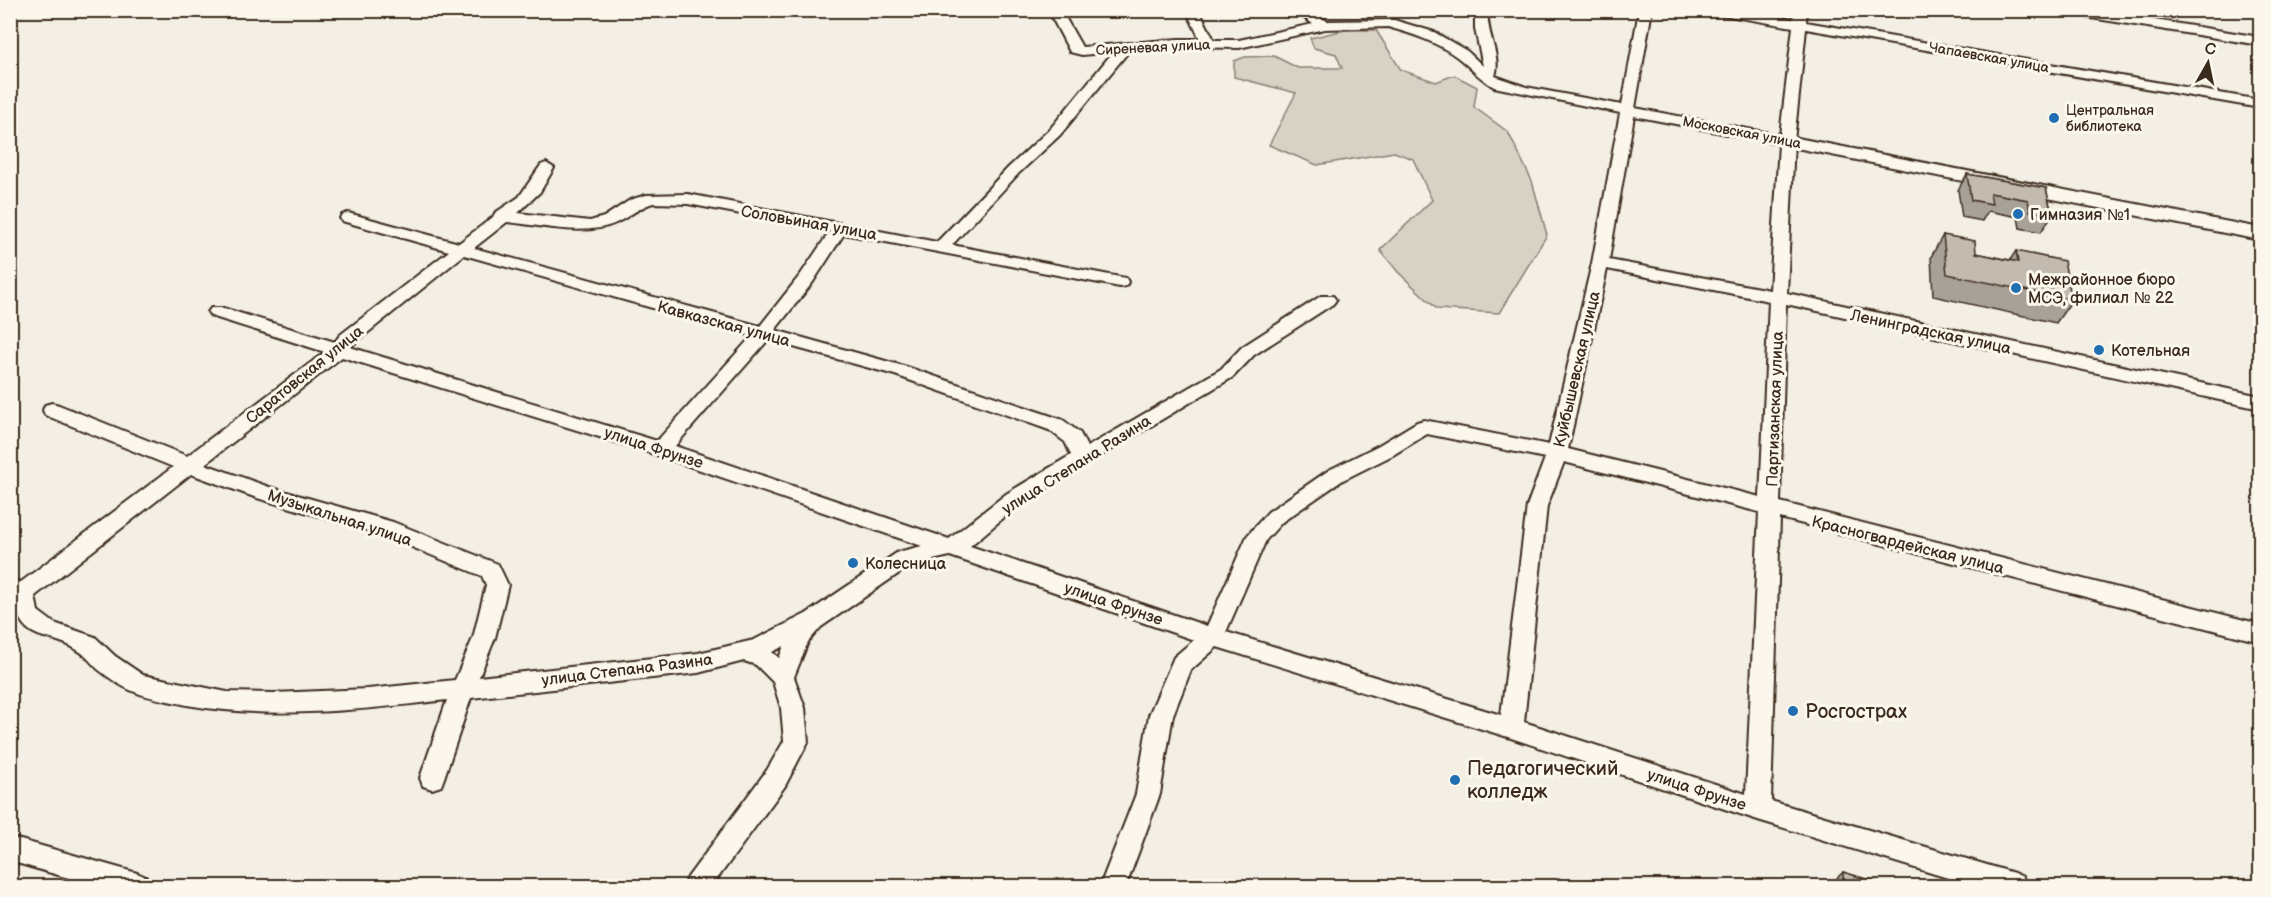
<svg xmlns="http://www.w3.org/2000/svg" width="2271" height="897" viewBox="0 0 2271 897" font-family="'Balsamiq Sans',sans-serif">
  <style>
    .green { fill: #d8d1c6; stroke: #8a7e72; stroke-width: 1.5 }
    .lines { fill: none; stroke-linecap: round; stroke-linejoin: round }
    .minor-casing { stroke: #3b2a1e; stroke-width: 4 }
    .major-casing { stroke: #3b2a1e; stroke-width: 4 }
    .minor { fill: #fbf7ec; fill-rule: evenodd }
    .major { fill: #fbf7ec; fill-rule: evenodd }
    .wall { fill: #a8a197; stroke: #3b2a1e; stroke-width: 1.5 }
    .building { fill: #c3bbb0; stroke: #3b2a1e; stroke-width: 1.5 }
    .poi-dot { fill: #1f6fb2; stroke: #fbf7ec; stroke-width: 2 }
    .labels { text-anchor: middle; stroke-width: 6; stroke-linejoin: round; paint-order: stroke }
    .far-street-label { font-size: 14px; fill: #3b2a1e; stroke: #fbf7ec }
    .far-poi-label { font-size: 14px; fill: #3b2a1e; stroke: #fbf7ec; text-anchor: start }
    .poi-label { font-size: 16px; fill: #3b2a1e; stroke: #fbf7ec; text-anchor: start }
    .street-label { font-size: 16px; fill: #3b2a1e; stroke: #fbf7ec }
    .near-poi-label { font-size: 20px; fill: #3b2a1e; stroke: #fbf7ec; text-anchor: start }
  </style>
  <rect width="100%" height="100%" fill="#f3efe4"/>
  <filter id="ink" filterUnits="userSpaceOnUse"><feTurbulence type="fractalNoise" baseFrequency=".0167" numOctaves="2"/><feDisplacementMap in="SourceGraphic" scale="12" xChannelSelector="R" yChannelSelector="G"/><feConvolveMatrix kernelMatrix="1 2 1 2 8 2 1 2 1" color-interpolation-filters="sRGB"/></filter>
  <g filter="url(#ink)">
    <!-- green -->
    <polygon class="green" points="1345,30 1376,30 1401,70 1436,82 1454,75 1477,87 1474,107 1508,132 1532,181 1547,235 1499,313 1437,309 1398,272 1380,250 1432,200 1413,159 1394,152 1317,165 1269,145 1296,93 1234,77 1234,61 1245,57 1274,56 1298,68 1342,68 1336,54 1314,48 1310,38"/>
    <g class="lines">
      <!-- minor casing -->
      <g class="minor-casing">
        <g id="minor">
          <path d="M1048 10H1061L1082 47 1178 39H1200L1186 10H1199L1214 40H1239L1313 24 1293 10H1309L1327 21 1394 20 1434 32 1467 51 1483 66 1475 29V10H1488C1485 33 1502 55 1495 76L1526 87 1622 105 1639 10H1652L1635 108 1780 135 1793 27 1717 14 1711 10H1742L1793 19 1795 10H1807L1806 22 2260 100V108L1806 29 1794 141 1787 293 2260 396V409L1786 304 1780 502 2260 624V642L1780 518 1771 801 2014 873 2023 877 2027 886H1974L1758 820 1511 738 1217 647 1191 670 1173 715 1160 794 1126 886H1100L1136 794 1149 715 1174 657 1194 640 950 556 911 565 821 627 808 642 794 677 805 708 808 742 785 786 712 886H684L688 877 767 770 784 741 781 708 773 682 756 665 744 661 698 673 471 698 444 778 441 786 432 789 423 786 420 778 447 700C361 710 273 720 187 705 169 701 147 698 130 690 119 685 108 677 99 670 92 664 87 656 79 651 48 630 23 647 13 598L10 597V579L21 582 173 467 45 415 43 410 45 405 52 403 59 405 187 456 325 352 211 316 208 312 211 308H223L335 342 340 335 449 251 342 221 340 218 342 215 348 213 459 243 493 217 495 213 519 197 541 165 546 163 554 168 540 192 518 213 590 221 604 217 630 200 646 195 688 194 937 242 1009 167 1050 129 1113 52 1082 55 1070 52ZM1388 27C1413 34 1437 42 1457 57 1470 67 1480 79 1494 87L1620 113 1592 263 1549 445 1424 420 1417 422 1379 445 1329 470 1268 512 1247 536 1207 626 970 546 1020 504 1233 377 1254 355 1333 304 1336 300 1333 296H1321L1242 347 1221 369 1087 447 1080 433 1063 420 907 367 775 330 813 282 844 234 1120 287 1126 286 1128 282 1126 278 1120 277 952 245 1019 173 1060 135 1129 51 1178 47 1239 48 1325 29ZM1634 116 1779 144 1770 290 1609 260ZM653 203 688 204 830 231 801 274 760 326 474 248 507 222C539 225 586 237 616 223 629 217 639 207 653 203ZM464 255 752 336 657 441 350 347ZM1607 269 1769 301 1760 497 1568 449ZM768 340 895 375 1049 430 1065 442 1071 455 1006 494 949 539 675 446ZM342 357 654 454 922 546 898 552 806 614 754 640 698 653 479 677 495 638 508 585 498 564 393 522 269 487 205 464ZM1427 434 1545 458 1527 506 1501 715 1226 632 1266 540 1282 522 1343 480 1393 455ZM1564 462 1759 512 1746 794 1524 722 1547 506ZM191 474 257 498 380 534 482 576 486 585 473 638 455 680 368 689 274 693 227 692 143 675 115 656 95 637 54 623 38 611 35 596ZM784 646 779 658 772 652Z"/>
          <polygon points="2060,10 2093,10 2260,37 2260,45 2066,14"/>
          <polygon points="10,837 137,873 146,877 150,886 96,886 10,861"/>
        </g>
      </g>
      <!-- major casing -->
      <g class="major-casing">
        <polygon id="major" points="1787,136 2260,228 2260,240 1781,145 1778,141 1781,137"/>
      </g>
      <!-- minor -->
      <use href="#minor" class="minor"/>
      <!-- major -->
      <use href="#major" class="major"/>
    </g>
    <!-- wall -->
    <g class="wall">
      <polygon points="1967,174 2046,188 2052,215 2041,232 2020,228 2018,217 1988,211 1982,221 1962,217 1958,190"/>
      <polygon points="1943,235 1976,253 2010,260 2016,251 2072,300 2056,323 1933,296 1931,257"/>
      <polygon points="1843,872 1889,886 1829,886"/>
    </g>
    <!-- building -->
    <g class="building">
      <polygon points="1967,174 2046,188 2052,215 2030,211 2028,200 1990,193 1992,204 1971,200"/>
      <polygon points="1943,235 1975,241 1976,253 2018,262 2016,251 2064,261 2072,300 1947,274"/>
      <polygon points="1843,872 1889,886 1843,886"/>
    </g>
  </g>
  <!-- markers -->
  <g class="poi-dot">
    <circle cx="2054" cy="118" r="6"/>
    <circle cx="2018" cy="214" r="6"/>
    <circle cx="2016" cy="288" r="6"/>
    <circle cx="2099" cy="350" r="6"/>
    <circle cx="853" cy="563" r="6"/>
    <circle cx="1793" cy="711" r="6"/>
    <circle cx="1455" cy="780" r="6"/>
  </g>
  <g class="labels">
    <!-- far-street labels -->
    <g class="far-street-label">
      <text transform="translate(1153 47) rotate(-3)" y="5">Сиреневая улица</text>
      <text transform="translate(1989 57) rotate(10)" y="5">Чапаевская улица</text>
      <text transform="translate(1742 132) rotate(11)" y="5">Московская улица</text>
    </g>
    <!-- far-poi labels -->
    <g class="far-poi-label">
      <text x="2066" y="115">Центральная<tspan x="2066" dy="16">библиотека</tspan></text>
    </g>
    <!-- poi labels -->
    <g class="poi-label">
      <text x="2030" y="220">Гимназия №1</text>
      <text x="2028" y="285">Межрайонное бюро<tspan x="2028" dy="18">МСЭ, филиал № 22</tspan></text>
      <text x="2111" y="356">Котельная</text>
      <text x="865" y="569">Колесница</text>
    </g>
    <!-- street labels -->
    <g class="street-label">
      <text transform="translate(809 222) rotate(10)" y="6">Соловьиная улица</text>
      <text transform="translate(724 323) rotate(15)" y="6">Кавказская улица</text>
      <text transform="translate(1931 331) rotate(12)" y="6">Ленинградская улица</text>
      <text transform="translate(1576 369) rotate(-77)" y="6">Куйбышевская улица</text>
      <text transform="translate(304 374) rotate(-39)" y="6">Саратовская улица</text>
      <text transform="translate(1774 409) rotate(-88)" y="6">Партизанская улица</text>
      <text transform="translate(654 447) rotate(18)" y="6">улица Фрунзе</text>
      <text transform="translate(1076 464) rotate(-32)" y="6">улица Степана Разина</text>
      <text transform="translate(340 517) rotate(18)" y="6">Музыкальная улица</text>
      <text transform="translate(1908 544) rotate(14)" y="6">Красногвардейская улица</text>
      <text transform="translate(1114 603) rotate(19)" y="6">улица Фрунзе</text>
      <text transform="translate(627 669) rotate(-7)" y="6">улица Степана Разина</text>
      <text transform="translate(1697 789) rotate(18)" y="6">улица Фрунзе</text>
    </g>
    <!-- near-poi labels -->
    <g class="near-poi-label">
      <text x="1805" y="718">Росгострах</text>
      <text x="1467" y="775">Педагогический<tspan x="1467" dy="23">колледж</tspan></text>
    </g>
  </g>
  <!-- margin -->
  <rect width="2271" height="897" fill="none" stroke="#fbf7ec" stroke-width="36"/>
  <rect x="18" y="18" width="2235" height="861" fill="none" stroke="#3b2a1e" stroke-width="2" filter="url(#ink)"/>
  <!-- north arrow -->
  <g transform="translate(2208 63) rotate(9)" stroke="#fbf7ec" stroke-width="4.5" paint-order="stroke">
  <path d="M0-4.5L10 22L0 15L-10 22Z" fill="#3b2a1e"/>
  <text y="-9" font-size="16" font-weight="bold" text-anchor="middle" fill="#3b2a1e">С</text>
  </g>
</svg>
